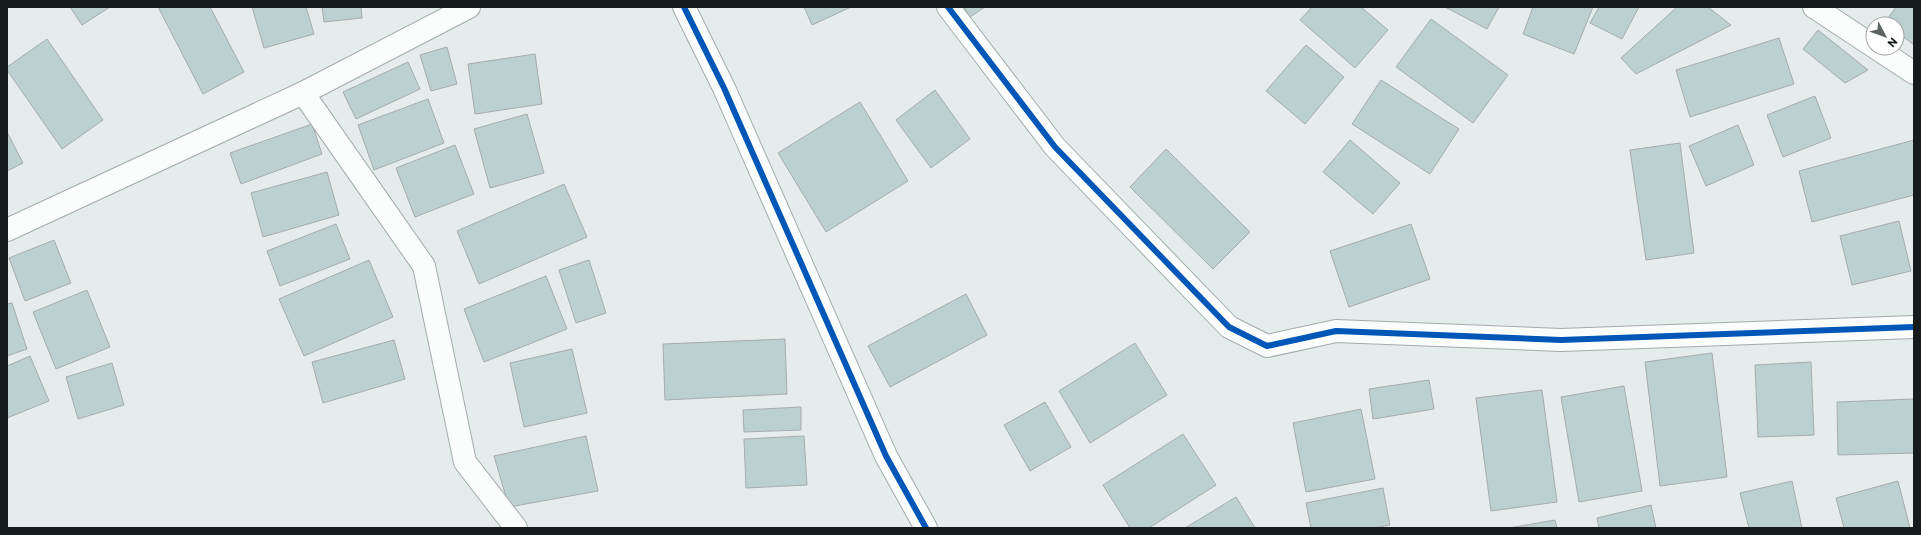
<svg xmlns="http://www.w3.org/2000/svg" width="1921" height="535" viewBox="0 0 1921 535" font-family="Commissioner,sans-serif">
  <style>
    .building { fill: #bcd0cf; stroke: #a6acac }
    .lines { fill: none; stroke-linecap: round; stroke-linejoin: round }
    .minor-casing { stroke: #a4abab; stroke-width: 24 }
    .minor { stroke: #fbfcfc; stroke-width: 22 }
    .cycleway-casing { stroke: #fff; stroke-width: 8 }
    .cycleway { stroke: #0057b8; stroke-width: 6 }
  </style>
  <rect width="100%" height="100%" fill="#e4ecec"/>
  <!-- building -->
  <g class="building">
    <polygon points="70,7 110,7 82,25"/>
    <polygon points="158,7 210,7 244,72 203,94"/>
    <polygon points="252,7 306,7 314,34 264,48"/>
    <polygon points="322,7 361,7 362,18 324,22"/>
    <polygon points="804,7 851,7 812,25"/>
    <polygon points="964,7 985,7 970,17"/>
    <polygon points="1312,7 1361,7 1388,30 1355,68 1300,20"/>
    <polygon points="1445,7 1499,7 1487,29"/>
    <polygon points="1533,7 1593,7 1574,54 1523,34"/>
    <polygon points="1599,7 1639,7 1622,39 1590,23"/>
    <polygon points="1677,7 1708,7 1731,25 1636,74 1621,58"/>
    <polygon points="1896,7 1914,7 1914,45 1897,32 1897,24 1887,24 1885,22"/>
    <polygon points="1431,19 1508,75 1473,123 1396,67"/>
    <polygon points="1818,30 1868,70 1845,83 1803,49"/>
    <polygon points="1779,38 1794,84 1690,117 1676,70"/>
    <polygon points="47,39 103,120 62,149 7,70 7,67"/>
    <polygon points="1306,45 1344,77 1305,124 1266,91"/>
    <polygon points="447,47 457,84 431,91 420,55"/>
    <polygon points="535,54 542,104 475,114 468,64"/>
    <polygon points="408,62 420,89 356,119 343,92"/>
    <polygon points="1381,80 1459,129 1430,174 1352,124"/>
    <polygon points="935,90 970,139 931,168 896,120"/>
    <polygon points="1815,96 1831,138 1783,157 1767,115"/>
    <polygon points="428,99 444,143 374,170 358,125"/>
    <polygon points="860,102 908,181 826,232 778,153"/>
    <polygon points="527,114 544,173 490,188 474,129"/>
    <polygon points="312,124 322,154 241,184 230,153"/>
    <polygon points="1738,125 1754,165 1706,186 1689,146"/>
    <polygon points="7,132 23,163 7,171"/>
    <polygon points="1350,140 1400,183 1373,214 1323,172"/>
    <polygon points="1914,140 1914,195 1812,222 1799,171"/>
    <polygon points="1680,143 1694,253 1646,260 1630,150"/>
    <polygon points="455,145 474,194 415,217 396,168"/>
    <polygon points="1166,149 1250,232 1213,269 1130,187"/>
    <polygon points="327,172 339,215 263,237 251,193"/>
    <polygon points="564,184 587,237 479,284 457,231"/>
    <polygon points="1899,221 1911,271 1852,285 1840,236"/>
    <polygon points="336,224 350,259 280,286 267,251"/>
    <polygon points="1411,224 1430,279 1349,307 1330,251"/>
    <polygon points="54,240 71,283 25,301 9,258"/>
    <polygon points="369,260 393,317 304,356 279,299"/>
    <polygon points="589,260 606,313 576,323 559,270"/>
    <polygon points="546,276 567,329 484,362 464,309"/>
    <polygon points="87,290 110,347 56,369 33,312"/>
    <polygon points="966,294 987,335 890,387 868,346"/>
    <polygon points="12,303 27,349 7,356 7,304"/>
    <polygon points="785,339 787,394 665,400 663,344"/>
    <polygon points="394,340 405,379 323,403 312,362"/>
    <polygon points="1135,343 1167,395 1090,443 1059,391"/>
    <polygon points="572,349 587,413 524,427 510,363"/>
    <polygon points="1712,353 1727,477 1660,486 1645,362"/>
    <polygon points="30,356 49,401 7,418 7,366"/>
    <polygon points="1811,362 1814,435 1758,437 1755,365"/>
    <polygon points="112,363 124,405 78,419 66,377"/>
    <polygon points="1429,380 1434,409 1373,419 1369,389"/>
    <polygon points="1624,386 1642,491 1579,502 1561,397"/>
    <polygon points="1542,390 1557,502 1491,511 1476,398"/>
    <polygon points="1914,399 1914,453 1838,455 1837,402"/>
    <polygon points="1045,402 1071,447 1030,471 1004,425"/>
    <polygon points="801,407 801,430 744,432 743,410"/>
    <polygon points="1361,409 1375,479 1306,492 1293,423"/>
    <polygon points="1183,434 1216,485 1149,528 1130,528 1103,485"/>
    <polygon points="586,436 598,491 509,507 494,456"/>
    <polygon points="804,436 807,485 746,488 744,439"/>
    <polygon points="1792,481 1802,528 1749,528 1740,493"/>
    <polygon points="1898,481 1910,528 1844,528 1836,498"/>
    <polygon points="1383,488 1390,525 1374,528 1311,528 1306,503"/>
    <polygon points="1236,497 1255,528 1185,528"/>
    <polygon points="1651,505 1656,528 1599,528 1597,518"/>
    <polygon points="1555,520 1557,528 1509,528"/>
  </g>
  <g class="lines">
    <!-- minor casing -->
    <g class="minor-casing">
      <g id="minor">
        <polyline points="684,7 724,88 886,456 926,528"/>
        <polyline points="948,7 1055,147 1229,327 1267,346 1336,331 1561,340 1914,327"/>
        <polyline points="1814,7 1873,46"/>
        <polyline points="1876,48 1914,73"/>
        <polyline points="303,93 424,266 465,462 516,528"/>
        <polyline points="7,230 303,93 469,7"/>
      </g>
    </g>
    <!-- minor -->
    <use href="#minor" class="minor"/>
    <!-- cycleway casing -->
    <g class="cycleway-casing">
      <g id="cycleway">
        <polyline points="684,7 724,88 886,456 926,528"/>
        <polyline points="948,7 1055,147 1229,327 1267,346 1336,331 1561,340 1914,327"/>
      </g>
    </g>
    <!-- cycleway -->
    <use href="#cycleway" class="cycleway"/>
  </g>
  <!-- border -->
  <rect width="1921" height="535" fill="none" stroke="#161b1b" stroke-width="16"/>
  <!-- north arrow -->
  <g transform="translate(1885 36) rotate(131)"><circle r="19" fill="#ffffff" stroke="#a2a4a4"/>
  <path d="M0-3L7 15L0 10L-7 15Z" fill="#5e6464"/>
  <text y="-6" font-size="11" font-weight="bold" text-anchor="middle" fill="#161b1b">N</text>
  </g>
</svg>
